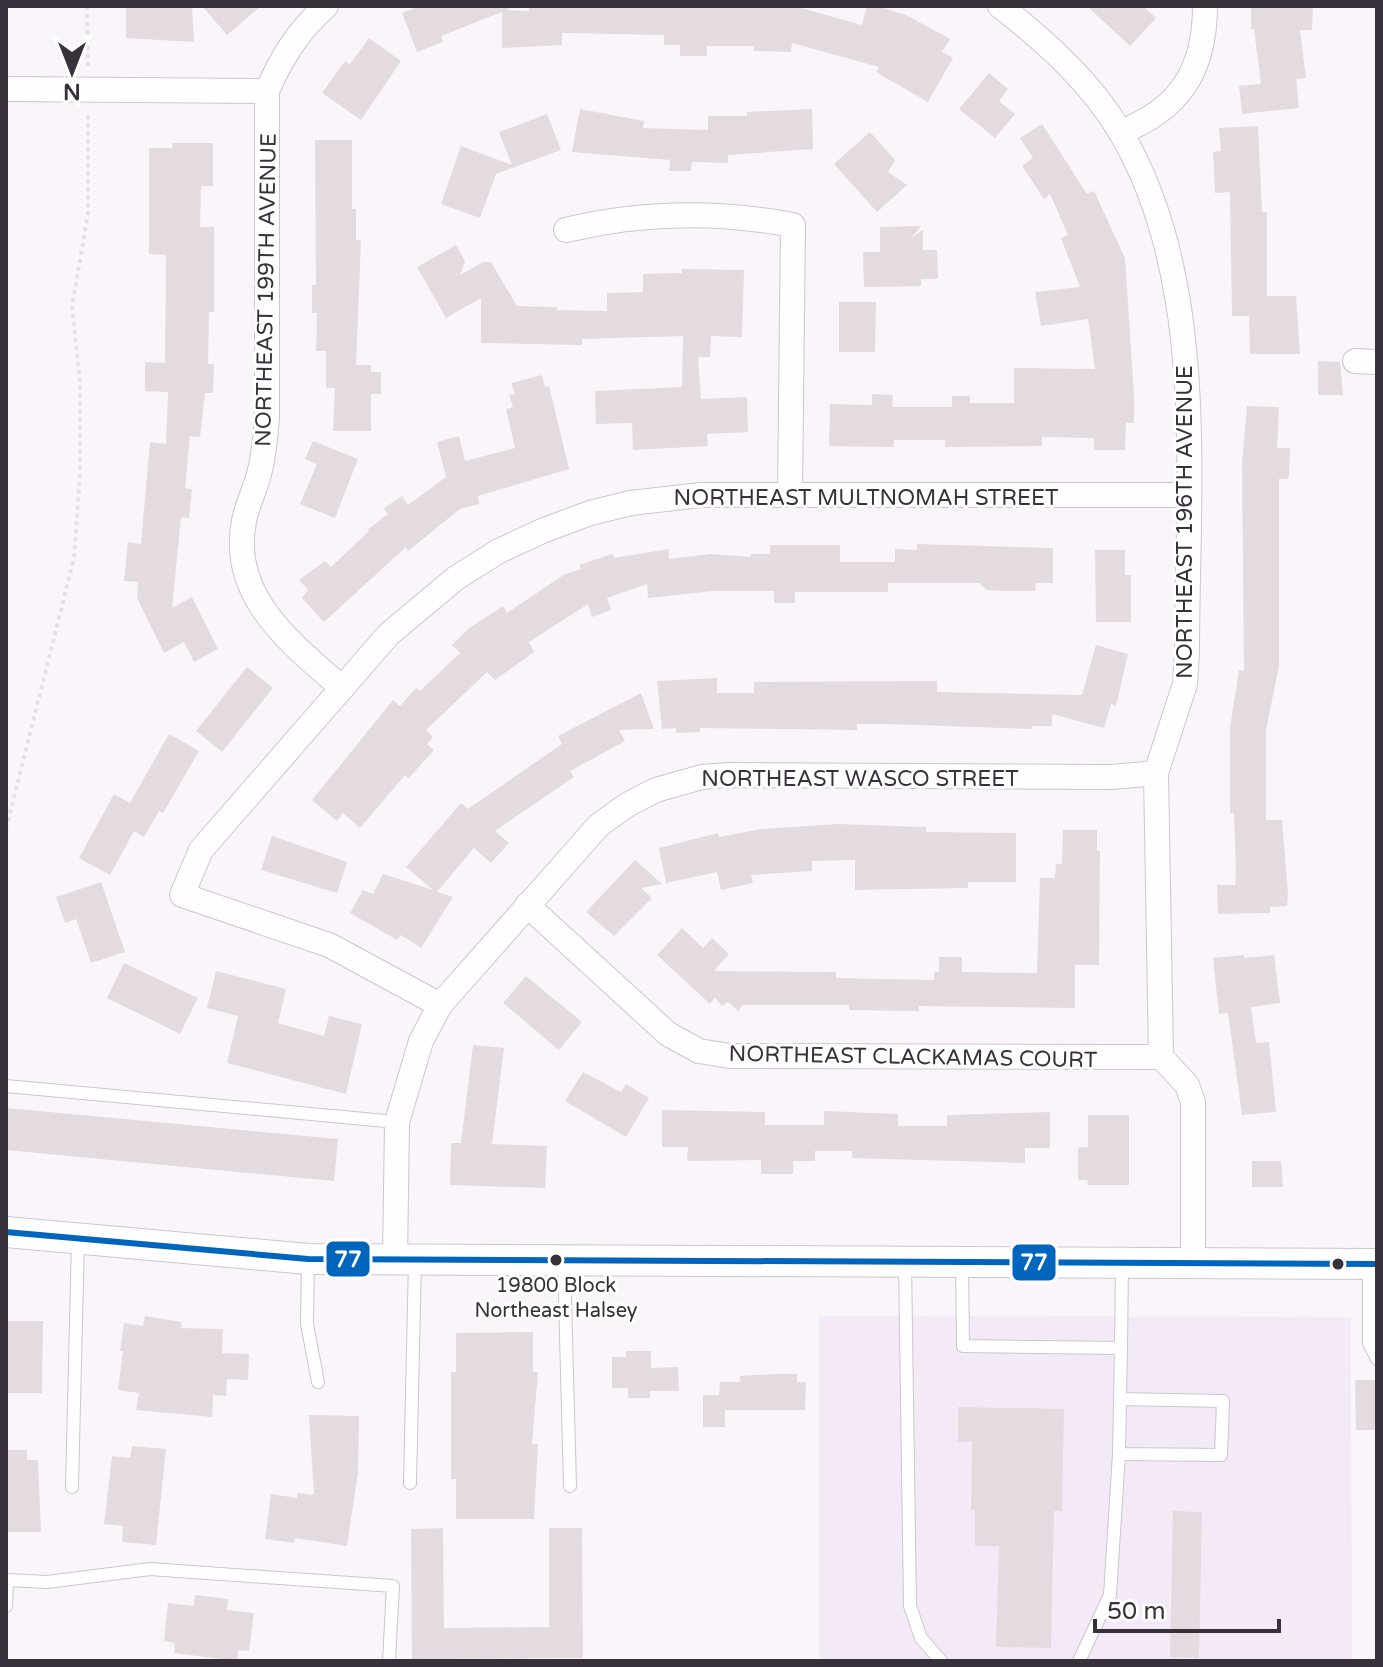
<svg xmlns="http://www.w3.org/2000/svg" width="1383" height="1667" viewBox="0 0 1383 1667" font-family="'Varela Round',sans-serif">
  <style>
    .built { fill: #f4eaf7 }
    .building { fill: #e4dbe0 }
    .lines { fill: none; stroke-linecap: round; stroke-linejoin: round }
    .service-casing { stroke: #ccc6cd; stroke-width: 14 }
    .minor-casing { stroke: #ccc6cd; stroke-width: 26 }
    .tertiary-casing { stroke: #ccc6cd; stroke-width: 32 }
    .path { stroke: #e3e1e4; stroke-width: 4; stroke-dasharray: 4 4; stroke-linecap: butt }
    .service { stroke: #fefefe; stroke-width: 12 }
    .minor { stroke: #fefefe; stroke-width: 24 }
    .tertiary { stroke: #fefefe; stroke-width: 30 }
    .bus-1-casing { stroke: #fff; stroke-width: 12 }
    .bus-1 { stroke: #0065bd; stroke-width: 6 }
    .bus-dot { fill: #38303a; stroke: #fff; stroke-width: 3 }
    .labels { text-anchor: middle; stroke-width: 6; stroke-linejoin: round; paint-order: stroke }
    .bus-label { font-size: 20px; fill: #38303a; stroke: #fff }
    .street-label { font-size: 22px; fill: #38303a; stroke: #fff }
    .line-badge { stroke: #fff; stroke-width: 3 }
    .badge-label { font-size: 22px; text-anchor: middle; font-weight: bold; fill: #fff }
  </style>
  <rect width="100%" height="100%" fill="#faf5fa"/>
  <!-- built -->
  <polygon class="built" points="819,1316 1351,1317 1352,1661 819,1661"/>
  <!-- building -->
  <g class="building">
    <polygon points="126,6 192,6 194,42 126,38"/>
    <polygon points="202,6 261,6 227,35"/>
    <polygon points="420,6 514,6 506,10 529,11 529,6 794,6 862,25 867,6 877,6 906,15 950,39 942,52 953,58 928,102 876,72 879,67 792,43 791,52 754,51 754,46 707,46 707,56 680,56 680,45 664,45 664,35 562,33 562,45 502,48 502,12 441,36 443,42 417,52 402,13"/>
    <polygon points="1087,6 1143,6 1156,18 1130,46"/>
    <polygon points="1251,6 1313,6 1312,30 1300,30 1306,78 1296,79 1299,108 1242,114 1239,86 1261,84 1254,29 1251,29"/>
    <polygon points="369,38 401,61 361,120 322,93 345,61 350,64"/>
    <polygon points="989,73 1008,89 999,101 1015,114 995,138 959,109"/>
    <polygon points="580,109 644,121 643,128 708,130 708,116 747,116 747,112 812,109 813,149 728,155 728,163 692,162 691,171 669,171 670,160 572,152"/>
    <polygon points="547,114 561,150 496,174 480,218 441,204 461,146 512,165 499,132"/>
    <polygon points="1042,124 1087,194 1094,191 1125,258 1134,395 1134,423 1126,423 1125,450 1094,450 1094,438 1042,437 1042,446 945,447 945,440 894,440 894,447 829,446 830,404 872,405 872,394 893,395 892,407 952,407 952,396 970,396 970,403 1014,403 1014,368 1095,369 1088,319 1041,326 1035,292 1080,287 1061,238 1068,235 1050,194 1044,199 1022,166 1033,158 1020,138"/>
    <polygon points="1258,126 1262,212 1267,212 1267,296 1296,296 1300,354 1250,354 1249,316 1232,316 1230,192 1215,193 1213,152 1221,151 1219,128"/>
    <polygon points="870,132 895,160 888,172 907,185 877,212 834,164"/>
    <polygon points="315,140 352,140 352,209 356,209 356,240 361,240 356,365 371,365 371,372 381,372 381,394 371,394 371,431 333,431 335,388 326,388 326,351 316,351 317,313 312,313 312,285 316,285"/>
    <polygon points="173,143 213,143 213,186 201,186 200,227 214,227 214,312 209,312 208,364 214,364 213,393 205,393 200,437 190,436 185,488 192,489 189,518 181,517 172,608 192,597 218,649 194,662 184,642 164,653 137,598 138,582 124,581 128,542 141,544 150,442 166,444 168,392 145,391 145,362 165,363 166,255 149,254 149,148 172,148"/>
    <polygon points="921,226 911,238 923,230 923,250 937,250 938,279 921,279 921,286 864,287 863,252 880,252 880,227"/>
    <polygon points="456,245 465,261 460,275 483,262 491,262 517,306 557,307 557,310 607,311 607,293 643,292 643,274 682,273 682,269 744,270 742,337 711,336 710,357 698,357 701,399 747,397 748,432 707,434 708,446 633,450 632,423 596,424 595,391 682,387 683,336 582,339 582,345 481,343 481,298 446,318 417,267"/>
    <polygon points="839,302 876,302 875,352 839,352"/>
    <polygon points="1318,361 1340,362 1343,395 1318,395"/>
    <polygon points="542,375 545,387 549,386 569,469 478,496 479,504 460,509 408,551 406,547 324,622 302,598 308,590 299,580 325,561 331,567 369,531 367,530 388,514 384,508 402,496 408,505 446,477 437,442 459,436 465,461 515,448 506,409 513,407 509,395 515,394 511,383"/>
    <polygon points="1247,406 1279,407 1277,448 1290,448 1289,474 1288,479 1279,479 1279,666 1266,730 1266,820 1282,820 1288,894 1287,906 1270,907 1270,913 1218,914 1217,885 1235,885 1236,873 1234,813 1230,813 1230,728 1239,670 1244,671 1242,464"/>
    <polygon points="313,441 358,459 335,518 300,504 317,464 305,459"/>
    <polygon points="917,544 1053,548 1053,583 1036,583 1035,591 1007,591 987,590 979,583 888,583 888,592 795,592 795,603 774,603 774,591 713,591 648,598 647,584 607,598 611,610 592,617 588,604 529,642 534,652 495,680 487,672 426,730 433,737 427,744 434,750 408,779 405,775 360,828 343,813 337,821 312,800 393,700 400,706 416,688 420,691 460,653 452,645 468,629 503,606 507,613 565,574 581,569 579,565 612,554 614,558 669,549 669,559 711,554 751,557 751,554 770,554 770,545 840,545 840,562 895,562 895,549 917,550"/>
    <polygon points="1095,550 1125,550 1125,575 1131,575 1131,622 1096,622"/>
    <polygon points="1096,645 1128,654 1116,706 1111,704 1104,728 1052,714 1052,726 1032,726 1032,729 885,724 857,724 857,730 700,728 700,732 676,733 676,728 662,729 657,681 717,678 717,693 754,693 754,682 937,681 937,692 1082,695"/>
    <polygon points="247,667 273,688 222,752 196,731"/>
    <polygon points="641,693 654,729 619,730 625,741 570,771 574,777 495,831 509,843 491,863 474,848 437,892 453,897 421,948 401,935 397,940 350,913 363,890 373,894 383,874 433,890 406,867 461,803 468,809 562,744 558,736"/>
    <polygon points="169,734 199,751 163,813 159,811 144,837 134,831 110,875 79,858 114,794 130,803"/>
    <polygon points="838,824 926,827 926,832 1016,833 1016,882 968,882 968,888 855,890 855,860 812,861 812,871 751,875 753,883 721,890 717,872 666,883 659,848 718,833 719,837 762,829"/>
    <polygon points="1063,830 1097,830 1097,851 1100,851 1099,965 1075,965 1075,1008 919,1006 919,1011 849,1010 849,1005 743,1005 738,1011 728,1002 722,1006 715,998 710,1004 657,955 682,928 703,948 712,938 729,954 714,971 836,972 836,978 934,980 934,972 939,972 939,957 962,957 962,972 1037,973 1040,878 1055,878 1056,864 1062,864"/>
    <polygon points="272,836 347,862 337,893 261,870"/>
    <polygon points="635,860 662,884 641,888 652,898 614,936 586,912"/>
    <polygon points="101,882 125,952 91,963 76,919 65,923 56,897"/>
    <polygon points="1244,955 1244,958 1274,955 1280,1003 1251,1007 1256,1043 1269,1042 1276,1112 1242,1115 1228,1013 1219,1014 1213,958"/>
    <polygon points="124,963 198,998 180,1034 107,998"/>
    <polygon points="216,971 286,989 278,1023 324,1036 329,1016 362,1024 346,1094 227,1063 238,1016 207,1008"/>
    <polygon points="526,976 582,1022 559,1050 503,1003"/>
    <polygon points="473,1045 504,1048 492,1144 547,1146 545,1188 450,1185 451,1143 461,1143"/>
    <polygon points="583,1072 621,1092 626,1084 649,1098 626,1137 565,1101"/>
    <polygon points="6,1108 338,1139 334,1181 6,1150"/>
    <polygon points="662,1110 765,1112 765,1125 824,1125 824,1111 898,1114 898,1126 947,1126 947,1115 1050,1112 1050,1148 1025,1148 1025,1163 852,1158 852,1151 815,1151 815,1161 793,1161 793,1174 761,1174 761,1160 687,1161 688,1147 662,1147"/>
    <polygon points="1088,1115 1129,1115 1129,1185 1087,1185 1088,1180 1078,1180 1078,1148 1088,1147"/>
    <polygon points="1252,1161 1281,1161 1283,1187 1252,1187"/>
    <polygon points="145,1316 182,1322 181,1328 223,1329 222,1353 249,1354 248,1380 227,1379 226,1396 213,1395 212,1417 136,1410 139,1393 118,1390 123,1351 120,1351 124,1323 143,1326"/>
    <polygon points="6,1321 43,1321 42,1393 6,1393"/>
    <polygon points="533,1332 533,1372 538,1372 532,1444 538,1444 534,1519 456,1519 456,1479 451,1479 451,1372 456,1372 456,1333"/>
    <polygon points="626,1351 651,1351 651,1368 678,1367 679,1391 650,1391 650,1398 628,1398 628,1388 612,1388 612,1357 626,1357"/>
    <polygon points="773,1374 797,1374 797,1382 806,1382 805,1410 725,1410 725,1427 703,1427 703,1395 719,1395 720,1382 740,1382 740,1376"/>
    <polygon points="1355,1380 1377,1380 1377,1430 1356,1430"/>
    <polygon points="958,1407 1064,1409 1062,1511 1054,1511 1051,1648 996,1647 999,1546 975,1546 975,1510 971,1510 972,1442 958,1442"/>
    <polygon points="309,1415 359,1416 358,1472 347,1546 295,1538 294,1543 265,1539 271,1494 297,1498 297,1493 314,1495"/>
    <polygon points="132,1446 166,1449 156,1545 122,1542 123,1526 104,1524 112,1456 130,1458"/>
    <polygon points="6,1450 27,1450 27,1460 38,1460 41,1532 6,1532"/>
    <polygon points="1173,1511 1202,1512 1199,1658 1170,1657"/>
    <polygon points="443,1528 444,1628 549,1627 549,1528 582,1528 583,1658 412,1659 411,1529"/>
    <polygon points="195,1595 228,1599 227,1610 254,1613 249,1651 238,1650 237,1661 174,1653 175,1643 164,1641 168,1603 194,1606"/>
  </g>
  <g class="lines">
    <!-- service casing -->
    <g class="service-casing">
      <g id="service">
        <polyline points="6,1086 397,1122"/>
        <polyline points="308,1259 307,1324 318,1382"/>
        <polyline points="564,1260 570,1486"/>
        <polyline points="905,1262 910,1606 921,1638 941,1661"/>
        <polyline points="962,1262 963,1346 1121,1348 1122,1263"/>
        <polyline points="1369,1264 1369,1343 1377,1359"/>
        <polyline points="1120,1399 1223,1401 1221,1455 1119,1454 1121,1348"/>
        <polyline points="410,1483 415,1260"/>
        <polyline points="72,1487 78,1239"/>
        <polyline points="6,1580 47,1582 150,1569 393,1586 389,1661"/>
        <polyline points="6,1606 7,1580"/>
        <polyline points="1079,1661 1110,1595 1119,1454"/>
      </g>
    </g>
    <!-- minor casing -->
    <g class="minor-casing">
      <g id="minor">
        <path d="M1000 6C1046 42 1091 82 1121 133 1209 281 1187 487 1187 652L1185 684 1156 773 1161 1057 1187 1085 1193 1102V1263"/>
        <path d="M6 89 267 91C282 57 298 31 326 6"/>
        <path d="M267 91V419C265 438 264 456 259 474 255 490 247 505 244 521 229 597 292 644 342 688"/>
        <path d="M1121 132C1180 109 1205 70 1205 6"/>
        <path d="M566 230C641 212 718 211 793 225L790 494"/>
        <polyline points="1355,361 1377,362"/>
        <polyline points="527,905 668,1034 699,1051 730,1056 1161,1057"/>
        <polyline points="440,1005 329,945 182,895 201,850 389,634 456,578 499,551 542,531 590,513 631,503 701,495 1188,495"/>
        <polyline points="395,1260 397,1122 421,1041 440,1005 599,825 627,805 656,790 702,777 728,775 1112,777 1156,773"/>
      </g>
    </g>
    <!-- tertiary casing -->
    <g class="tertiary-casing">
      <polyline id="tertiary" points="6,1232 308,1259 1377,1264"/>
    </g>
    <!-- path -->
    <g class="path">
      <polyline points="87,6 88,68"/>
      <polyline points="6,829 74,558 80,473 80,381 72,306 88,214 88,112"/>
    </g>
    <!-- service -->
    <use href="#service" class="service"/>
    <!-- minor -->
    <use href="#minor" class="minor"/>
    <!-- tertiary -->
    <use href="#tertiary" class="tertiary"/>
    <!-- bus-1 casing -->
    <g class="bus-1-casing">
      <polyline id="bus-1" points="6,1232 308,1259 1377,1264"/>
    </g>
    <!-- bus-1 -->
    <use href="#bus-1" class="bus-1"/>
  </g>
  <!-- markers -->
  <g class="bus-dot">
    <circle cx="556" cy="1260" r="7"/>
    <circle cx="1338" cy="1264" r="7"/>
  </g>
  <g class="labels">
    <!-- bus labels -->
    <g class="bus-label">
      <text x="556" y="1292">19800 Block<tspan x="556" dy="25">Northeast Halsey</tspan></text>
    </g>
    <!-- street labels -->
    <g class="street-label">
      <text transform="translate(265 290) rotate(-89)" y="8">NORTHEAST 199TH AVENUE</text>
      <text x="866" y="505">NORTHEAST MULTNOMAH STREET</text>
      <text transform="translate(1184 522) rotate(-90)" y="8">NORTHEAST 196TH AVENUE</text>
      <text x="860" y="786">NORTHEAST WASCO STREET</text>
      <text transform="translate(913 1056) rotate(1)" y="8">NORTHEAST CLACKAMAS COURT</text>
    </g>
  </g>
  <g class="line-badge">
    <rect x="325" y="1240" width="46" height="38" rx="8" fill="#0065bd"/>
    <rect x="1011" y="1243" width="46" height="39" rx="8" fill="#0065bd"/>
  </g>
  <g class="badge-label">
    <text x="348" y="1267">77</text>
    <text x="1034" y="1270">77</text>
  </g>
  <!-- border -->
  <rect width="1383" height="1667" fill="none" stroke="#38303a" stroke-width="16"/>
  <!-- north arrow -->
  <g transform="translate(72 72) rotate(180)" stroke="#ffffff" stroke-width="6" paint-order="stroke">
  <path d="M0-6L14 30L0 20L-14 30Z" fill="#38303a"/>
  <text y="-12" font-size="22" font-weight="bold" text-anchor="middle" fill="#38303a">N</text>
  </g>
  <!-- scale -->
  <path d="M1095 1619v12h184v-12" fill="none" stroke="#38303a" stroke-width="4"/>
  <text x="1107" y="1619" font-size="24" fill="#38303a" stroke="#ffffff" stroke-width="6" paint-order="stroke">50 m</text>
</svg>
